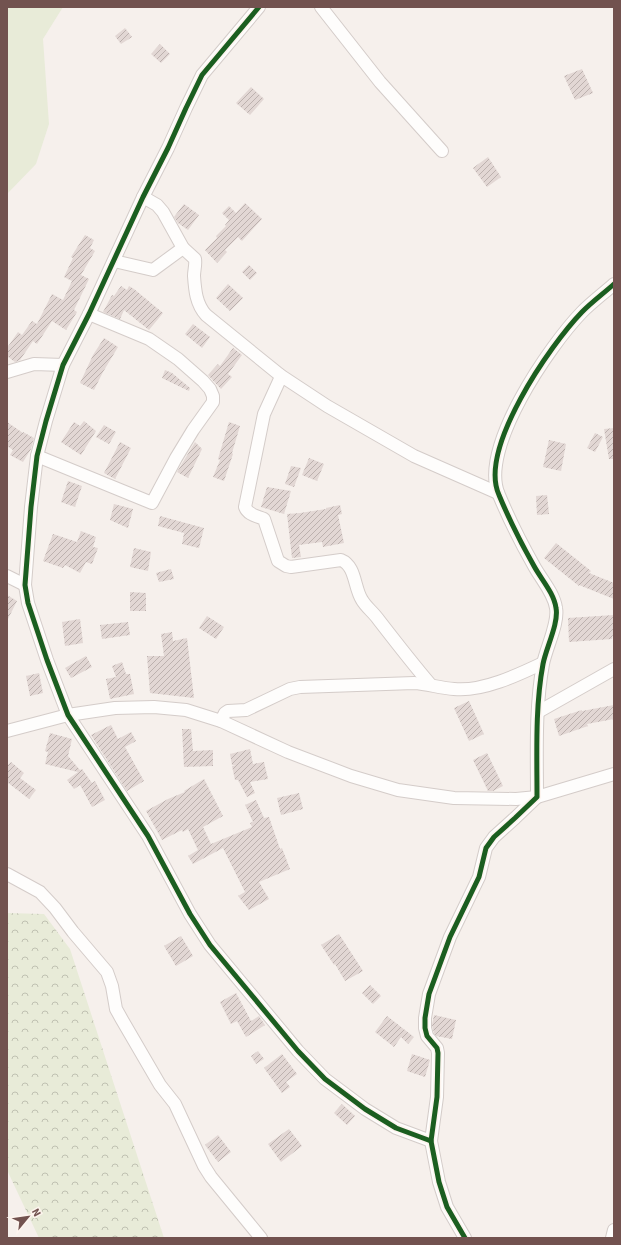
<svg xmlns="http://www.w3.org/2000/svg" width="621" height="1245" viewBox="0 0 621 1245" font-family="'Source Sans 3',sans-serif">
  <style>
    .grass { fill: #e8ebd8 }
    .forest { fill: url(#forest-crowns) }
    .building { fill: url(#building-hatch) }
    .lines { fill: none; stroke-linecap: round; stroke-linejoin: round }
    .minor-casing { stroke: #d4ccc9; stroke-width: 14 }
    .minor { stroke: #fefdfc; stroke-width: 12 }
    .cycleway-casing { stroke: #fdf4ee; stroke-width: 8 }
    .cycleway { stroke: #1b5e20; stroke-width: 5 }
  </style>
  <defs>
    <pattern id="forest-crowns" width="20" height="18" patternUnits="userSpaceOnUse"><rect width="20" height="18" fill="#e8ebd8"/><path d="M2 6a3 3 0 1 1 6 0M12 15a3 3 0 1 1 6 0" fill="none" stroke="#c0c1b2"/></pattern>
    <pattern id="building-hatch" width="6" height="6" patternUnits="userSpaceOnUse"><rect width="6" height="6" fill="#e2d7d4"/><path d="M-1 1l2-2M0 6l6-6M5 7l2-2" fill="none" stroke="#bcb1ae"/></pattern>
  </defs>
  <rect width="100%" height="100%" fill="#f6f0ec"/>
  <!-- grass -->
  <polygon class="grass" points="7,7 63,7 43,39 49,124 36,164 7,194"/>
  <!-- forest -->
  <polygon class="forest" points="7,913 44,914 70,949 164,1238 39,1238 7,1170"/>
  <!-- building -->
  <g class="building">
    <polygon points="125,28 132,37 121,44 115,36"/>
    <polygon points="160,44 170,54 161,63 151,54"/>
    <polygon points="582,69 593,93 575,100 564,76"/>
    <polygon points="251,87 264,99 250,115 236,103"/>
    <polygon points="488,157 501,177 487,187 473,168"/>
    <polygon points="245,203 262,219 242,241 238,237 225,250 227,252 217,263 205,250 217,238 216,236 226,226 225,225 229,220 222,213 229,206 236,213"/>
    <polygon points="184,204 199,215 188,230 178,223 174,217"/>
    <polygon points="85,235 94,240 90,248 95,251 81,275 89,279 74,310 77,312 66,330 52,321 37,344 33,341 20,360 15,362 7,356 7,348 18,332 22,335 32,321 37,324 52,294 63,300 72,281 64,277 73,258 71,257"/>
    <polygon points="249,265 257,273 250,280 242,272"/>
    <polygon points="228,284 243,298 230,311 216,298"/>
    <polygon points="121,286 127,290 129,286 134,289 163,313 149,330 124,310 120,319 103,312 112,295 114,296"/>
    <polygon points="193,324 210,337 202,348 185,334"/>
    <polygon points="104,338 118,347 103,372 94,390 80,383 93,355"/>
    <polygon points="233,348 242,355 228,374 232,377 221,389 208,375 218,364 220,366"/>
    <polygon points="165,370 172,373 190,388 189,391 162,378"/>
    <polygon points="84,421 96,431 81,455 61,442 74,422 80,426"/>
    <polygon points="7,422 23,433 23,432 34,438 31,449 23,462 10,455 13,450 7,446"/>
    <polygon points="229,422 240,426 232,453 233,454 224,481 213,477 220,460 218,459"/>
    <polygon points="104,425 116,432 109,444 96,437"/>
    <polygon points="614,428 614,459 609,459 604,429"/>
    <polygon points="595,433 603,437 595,452 587,448"/>
    <polygon points="549,440 566,444 561,471 543,467"/>
    <polygon points="120,442 131,448 115,479 104,473"/>
    <polygon points="195,442 202,449 188,478 177,472"/>
    <polygon points="309,458 324,464 317,481 302,475"/>
    <polygon points="291,466 301,468 294,487 285,484"/>
    <polygon points="68,481 82,486 75,507 61,502"/>
    <polygon points="267,487 291,491 284,514 261,507"/>
    <polygon points="547,495 549,514 537,515 536,496"/>
    <polygon points="114,504 133,509 128,528 110,520"/>
    <polygon points="340,505 342,514 338,515 344,543 323,547 322,542 299,545 301,557 292,558 287,514 300,513 326,509 326,508"/>
    <polygon points="160,516 204,528 199,548 182,544 184,533 158,526"/>
    <polygon points="81,531 96,537 93,547 98,548 92,564 86,562 80,573 65,565 63,568 43,561 53,534 77,542"/>
    <polygon points="556,543 591,571 589,573 614,583 614,599 579,585 579,586 544,558"/>
    <polygon points="134,548 151,552 148,571 130,567"/>
    <polygon points="171,569 174,579 159,582 156,573"/>
    <polygon points="130,592 146,593 146,611 130,611"/>
    <polygon points="7,595 17,601 7,621"/>
    <polygon points="614,615 614,630 612,639 569,642 568,618"/>
    <polygon points="207,616 224,627 216,639 199,628"/>
    <polygon points="80,619 83,643 65,646 62,622"/>
    <polygon points="128,622 130,635 102,639 100,625"/>
    <polygon points="172,632 173,641 187,638 194,698 150,693 147,656 164,656 161,634"/>
    <polygon points="86,656 92,667 71,678 65,668"/>
    <polygon points="122,662 126,674 130,674 134,694 110,699 106,679 116,677 112,666"/>
    <polygon points="39,673 43,693 30,696 26,676"/>
    <polygon points="469,701 484,734 469,741 454,708"/>
    <polygon points="614,705 614,719 587,724 588,726 559,736 554,719 582,710 582,711"/>
    <polygon points="111,725 118,739 131,732 136,741 125,747 144,781 127,791 91,735"/>
    <polygon points="182,729 191,729 193,751 213,750 213,766 184,767"/>
    <polygon points="50,733 72,739 68,756 80,770 82,769 92,783 95,781 105,800 92,807 80,785 74,789 67,780 78,772 45,764 48,752 45,751"/>
    <polygon points="250,749 253,764 264,762 268,779 250,782 255,793 247,797 238,780 235,780 232,766 236,765 232,765 230,754"/>
    <polygon points="487,753 503,786 493,791 488,791 473,760"/>
    <polygon points="11,762 24,773 20,778 36,790 29,799 7,782 7,766"/>
    <polygon points="204,779 223,816 203,827 211,844 252,827 250,823 253,822 245,805 256,800 264,818 269,817 280,849 282,848 290,869 259,882 269,899 249,910 238,896 245,892 223,848 193,864 188,856 198,850 188,829 183,832 182,830 162,840 146,811 168,799 185,792 184,791"/>
    <polygon points="299,793 303,809 281,815 277,798"/>
    <polygon points="339,934 363,971 345,981 335,964 334,965 321,945"/>
    <polygon points="181,936 193,956 176,966 164,946"/>
    <polygon points="370,985 381,996 373,1004 362,993"/>
    <polygon points="236,993 251,1021 259,1016 265,1025 246,1037 237,1021 231,1024 220,1002"/>
    <polygon points="434,1015 456,1020 452,1039 436,1036 434,1033 432,1025"/>
    <polygon points="387,1016 414,1037 408,1044 401,1037 394,1047 375,1032"/>
    <polygon points="258,1051 264,1059 256,1064 251,1056"/>
    <polygon points="282,1054 297,1074 286,1082 290,1087 282,1093 264,1068"/>
    <polygon points="412,1054 430,1060 425,1077 407,1071"/>
    <polygon points="342,1104 355,1116 347,1125 334,1113"/>
    <polygon points="289,1129 302,1146 281,1162 268,1144"/>
    <polygon points="218,1135 231,1152 218,1162 205,1145"/>
  </g>
  <g class="lines">
    <!-- minor casing -->
    <g class="minor-casing">
      <g id="minor">
        <polyline points="259,7 202,75 186,108 168,148 143,197 89,314 63,365 46,421 37,456 31,507 25,585 28,603 47,660 68,715 148,836 190,914 210,945 298,1051 325,1079 365,1109 396,1128 431,1141"/>
        <polyline points="321,7 380,82 442,151"/>
        <path d="M143 197 157 205 163 212 183 248 195 259C196 265 194 270 194 276 195 290 196 304 206 315L280 375 327 406 414 456 498 493"/>
        <polyline points="114,261 153,270 183,248"/>
        <polyline points="7,372 34,364 63,365"/>
        <path d="M280 375V379L264 414 245 507C248 515 257 516 264 519L278 561 286 566 291 567 341 560C356 566 354 588 362 600 366 607 373 612 378 619 395 641 412 663 430 684"/>
        <polyline points="37,456 152,503 176,458 193,430 213,402 213,396 210,389 203,381 178,359 149,339 89,314"/>
        <polyline points="7,576 25,585"/>
        <polyline points="538,712 614,669"/>
        <path d="M221 721 225 713 228 711 246 710 290 689 300 687 414 683C428 684 440 688 454 689 482 692 518 675 543 663"/>
        <polyline points="7,731 68,715 115,708 154,707 186,710 221,721 288,752 351,776 398,790 454,798 516,799 537,797 614,774"/>
        <polyline points="7,874 40,892 55,908 73,932 107,972 112,986 116,1009 121,1018 160,1085 175,1104 204,1166 211,1177 261,1238"/>
        <path d="M465 1238 447 1207 439 1182 431 1141 437 1097 438 1053 437 1048 427 1036 425 1028V1018L429 994 450 937 479 877 486 848 494 837 515 818 537 797C537 753 535 707 543 664 546 648 559 623 556 608 554 593 541 579 534 566 521 543 509 519 499 495 478 449 550 345 582 312 592 302 604 293 614 284"/>
        <polyline points="612,1238 614,1230"/>
      </g>
    </g>
    <!-- minor -->
    <use href="#minor" class="minor"/>
    <!-- cycleway casing -->
    <g class="cycleway-casing">
      <g id="cycleway">
        <polyline points="259,7 202,75 186,108 168,148 143,197 89,314 63,365 46,421 37,456 31,507 25,585 28,603 47,660 68,715 148,836 190,914 210,945 298,1051 325,1079 365,1109 396,1128 431,1141"/>
        <path d="M465 1238 447 1207 439 1182 431 1141 437 1097 438 1053 437 1048 427 1036 425 1028V1018L429 994 450 937 479 877 486 848 494 837 515 818 537 797C537 753 535 707 543 664 546 648 559 623 556 608 554 593 541 579 534 566 521 543 509 519 499 495 478 449 550 345 582 312 592 302 604 293 614 284"/>
      </g>
    </g>
    <!-- cycleway -->
    <use href="#cycleway" class="cycleway"/>
  </g>
  <!-- border -->
  <rect width="621" height="1245" fill="none" stroke="#72524f" stroke-width="16"/>
  <!-- north arrow -->
  <g transform="translate(28 1217) rotate(61)" stroke="#fdf4ee" stroke-width="3" paint-order="stroke">
  <path d="M0-3L7 15L0 10L-7 15Z" fill="#72524f"/>
  <text y="-6" font-size="11" font-weight="bold" text-anchor="middle" fill="#72524f">N</text>
  </g>
</svg>
